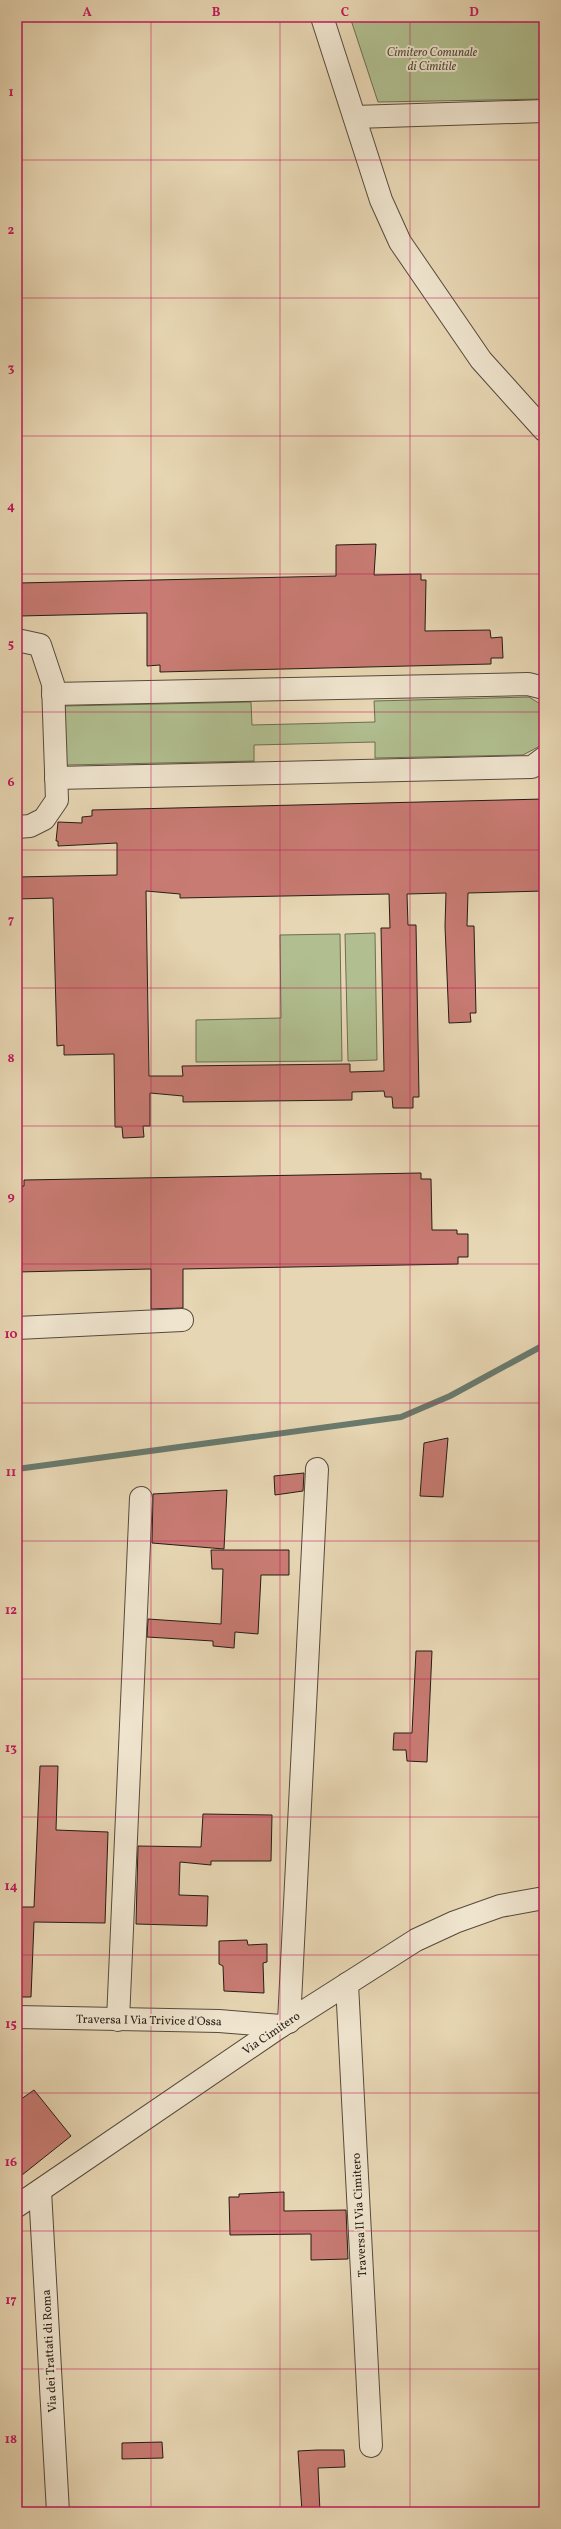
<svg xmlns="http://www.w3.org/2000/svg" width="561" height="2529" viewBox="0 0 561 2529" font-family="Vollkorn,serif">
  <style>
    .green { fill: #b1bf90; stroke: #6b6e52 }
    .lines { fill: none; stroke-linecap: round; stroke-linejoin: round }
    .stream { stroke: #697a6d; stroke-width: 6 }
    .building { fill: #c87b73; stroke: #251c14; fill-rule: evenodd }
    .minor-casing { stroke: #564a3c; stroke-width: 24 }
    .minor { stroke: #efe4ce; stroke-width: 22 }
    .grid { fill: none; stroke: #c2185b; stroke-width: 1; stroke-opacity: 0.55 }
    .labels { text-anchor: middle; stroke-width: 4; stroke-linejoin: round; paint-order: stroke }
    .park-label { font-size: 12px; font-style: italic; fill: #4f4d39; stroke: #efe4ce }
    .street-label { font-size: 12px; fill: #251c14; stroke: #efe4ce }
    .neatline { fill: none; stroke: #c2185b; stroke-width: 1.5 }
    .grid-label { font-size: 13px; text-anchor: middle; font-weight: bold; fill: #c2185b }
  </style>
  <rect width="100%" height="100%" fill="#e7d6b3"/>
  <filter id="stains"><feTurbulence type="fractalNoise" baseFrequency=".005" numOctaves="4"/><feColorMatrix values="0 0 0 0 .2 0 0 0 0 .09 0 0 0 0 .02 0 0 0 .5 -.17"/></filter>
  <radialGradient id="worn" r=".72"><stop offset=".6" stop-color="#630" stop-opacity="0"/><stop offset="1" stop-color="#630" stop-opacity=".3"/></radialGradient>
  <!-- green -->
  <g class="green">
    <polygon points="350,17 544,17 544,99 378,102"/>
    <polygon points="529,697 542,705 544,711 544,740 538,747 523,755 375,758 375,742 254,745 254,761 66,765 65,706 251,702 252,725 375,722 374,701"/>
    <polygon points="375,933 377,1060 348,1061 345,934"/>
    <polygon points="340,934 342,1061 196,1062 196,1020 281,1018 280,935"/>
  </g>
  <g class="lines">
    <!-- stream -->
    <polyline class="stream" points="17,1469 401,1417 450,1396 544,1345"/>
  </g>
  <!-- building -->
  <g class="building">
    <polygon points="376,544 374,575 421,574 421,580 426,580 425,631 490,630 491,638 502,637 503,658 491,658 491,664 160,672 160,665 147,666 147,613 20,616 20,610 17,610 19,583 336,576 336,545"/>
    <path d="M544 799V891L468 893 467 926H474L476 1013H470L471 1022 449 1023 445 926 446 893 407 894 408 925H416L419 1097H413V1108H393L392 1097H385L384 1091 352 1092V1100L183 1102V1096L150 1093V1126H143L144 1137 123 1138 122 1127H115L114 1054 64 1055V1045L57 1046 53 898 17 899V877L117 875V843L58 846V841H56L58 822 82 823V817L92 816V810ZM146 891 180 894V898L389 894 390 928H381L384 1071 350 1072V1064L182 1066 183 1076H149Z"/>
    <polygon points="421,1173 421,1179 431,1179 432,1230 457,1230 457,1234 468,1234 468,1257 458,1257 458,1264 183,1269 183,1308 151,1309 151,1269 17,1272 17,1187 24,1186 24,1180"/>
    <polygon points="448,1438 443,1497 420,1496 424,1443"/>
    <polygon points="304,1473 303,1491 275,1495 274,1476"/>
    <polygon points="227,1490 224,1549 152,1543 153,1494"/>
    <polygon points="211,1550 289,1550 289,1575 261,1575 258,1634 235,1632 234,1648 213,1646 213,1641 147,1637 148,1619 221,1624 223,1569 212,1569"/>
    <polygon points="416,1651 432,1651 427,1762 407,1761 406,1750 393,1750 394,1733 412,1733"/>
    <polygon points="40,1766 58,1766 56,1830 108,1832 105,1923 34,1922 31,1997 17,1997 17,1907 34,1907"/>
    <polygon points="203,1814 272,1815 271,1861 211,1861 211,1865 180,1862 179,1895 208,1896 207,1926 136,1924 138,1846 201,1847"/>
    <polygon points="247,1940 248,1945 267,1944 267,1962 263,1963 264,1993 224,1991 223,1966 219,1964 219,1941"/>
    <polygon points="34,2090 71,2136 17,2179 17,2102"/>
    <polygon points="284,2192 284,2211 346,2210 348,2259 311,2260 311,2234 230,2235 229,2197 239,2197 239,2194"/>
    <polygon points="162,2442 163,2458 122,2459 122,2443"/>
    <polygon points="317,2450 344,2450 345,2467 318,2468 320,2512 302,2512 298,2451"/>
  </g>
  <g class="lines">
    <!-- minor casing -->
    <g class="minor-casing">
      <g id="minor">
        <polyline points="322,17 381,200 400,242 481,360 544,430"/>
        <polyline points="355,117 544,111"/>
        <polyline points="17,640 40,645 53,684 57,800 44,819 30,826 17,827"/>
        <polyline points="53,694 528,684 544,688"/>
        <polyline points="56,778 532,767 544,758"/>
        <polyline points="17,1328 182,1320"/>
        <polyline points="347,1984 371,2446"/>
        <polyline points="17,2017 219,2021 281,2026"/>
        <polyline points="118,2020 141,1498"/>
        <polyline points="289,2022 317,1469"/>
        <polyline points="40,2191 58,2512"/>
        <polyline points="17,2206 281,2026 416,1940 455,1922 500,1906 544,1898"/>
      </g>
    </g>
    <!-- minor -->
    <use href="#minor" class="minor"/>
  </g>
  <!-- grid -->
  <path class="grid" d="M151 17V2512M280 17V2512M410 17V2512M17 160H544M17 298H544M17 436H544M17 574H544M17 712H544M17 850H544M17 988H544M17 1126H544M17 1264H544M17 1403H544M17 1541H544M17 1679H544M17 1817H544M17 1955H544M17 2093H544M17 2231H544M17 2369H544"/>
  <g class="labels">
    <!-- park labels -->
    <g class="park-label">
      <text x="432" y="56">Cimitero Comunale<tspan x="432" dy="14">di Cimitile</tspan></text>
    </g>
    <!-- street labels -->
    <g class="street-label">
      <text transform="translate(149 2020) rotate(1)" y="4">Traversa I Via Trivice d'Ossa</text>
      <text transform="translate(271 2033) rotate(-34)" y="4">Via Cimitero</text>
      <text transform="translate(359 2215) rotate(-93)" y="4">Traversa II Via Cimitero</text>
      <text transform="translate(49 2351) rotate(-93)" y="4">Via dei Trattati di Roma</text>
    </g>
  </g>
  <!-- margin -->
  <rect width="561" height="2529" fill="none" stroke="#e7d6b3" stroke-width="44"/>
  <rect x="22" y="22" width="517" height="2485" class="neatline"/>
  <g class="grid-label">
    <text x="87" y="16">A</text>
    <text x="216" y="16">B</text>
    <text x="345" y="16">C</text>
    <text x="474" y="16">D</text>
    <text x="11" y="96">1</text>
    <text x="11" y="234">2</text>
    <text x="11" y="372">3</text>
    <text x="11" y="510">4</text>
    <text x="11" y="648">5</text>
    <text x="11" y="786">6</text>
    <text x="11" y="924">7</text>
    <text x="11" y="1062">8</text>
    <text x="11" y="1200">9</text>
    <text x="11" y="1338">10</text>
    <text x="11" y="1476">11</text>
    <text x="11" y="1614">12</text>
    <text x="11" y="1752">13</text>
    <text x="11" y="1890">14</text>
    <text x="11" y="2028">15</text>
    <text x="11" y="2166">16</text>
    <text x="11" y="2304">17</text>
    <text x="11" y="2443">18</text>
  </g>
  <rect width="100%" height="100%" filter="url(#stains)"/>
  <rect width="100%" height="100%" fill="url(#worn)"/>
</svg>
